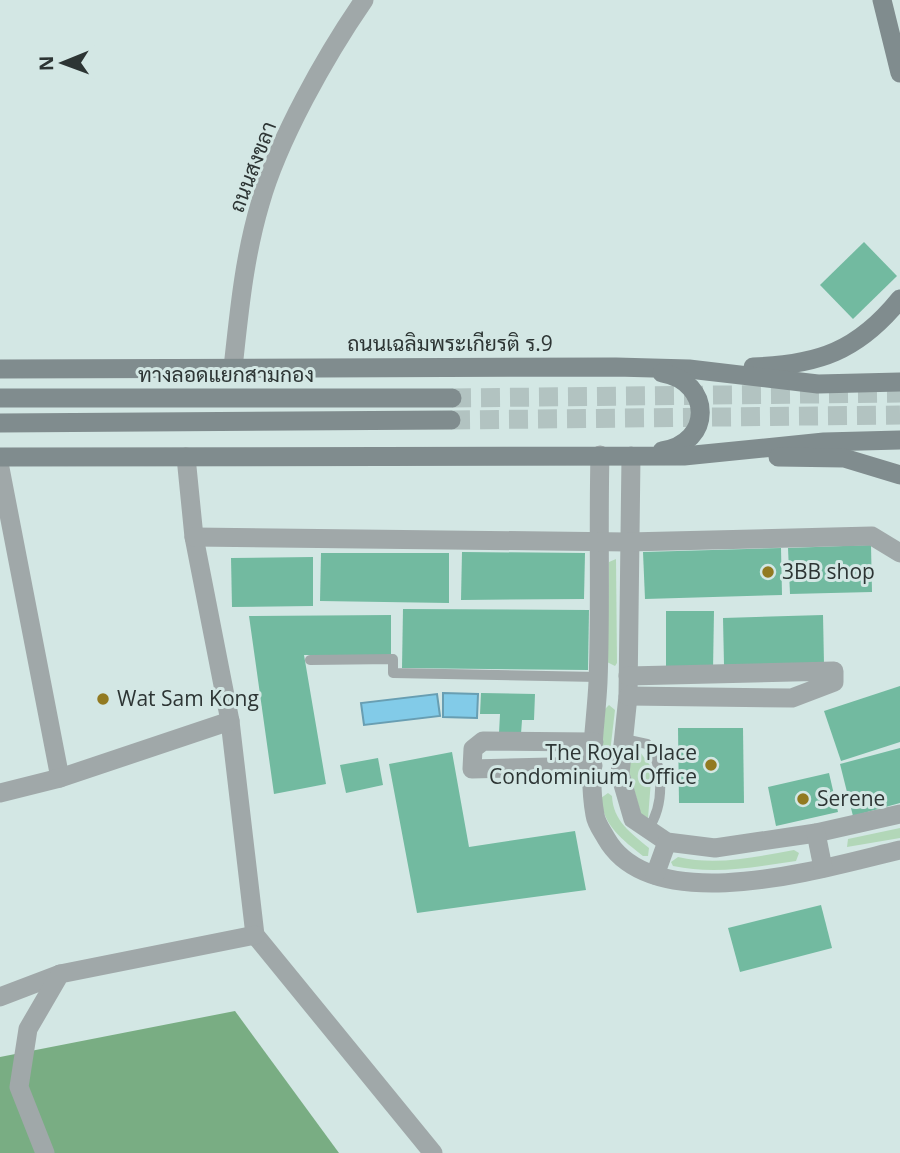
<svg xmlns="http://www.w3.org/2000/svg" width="900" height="1153" viewBox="0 0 900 1153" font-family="'Open Sans',Sarabun,sans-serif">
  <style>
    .green { fill: #b2d7b8 }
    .forest { fill: #79ad83 }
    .water { fill: #82cbe8; stroke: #689eb2; stroke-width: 2 }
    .building { fill: #72baa0 }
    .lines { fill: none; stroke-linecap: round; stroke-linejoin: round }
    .secondary-tunnel { stroke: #b2c3c1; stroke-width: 19; stroke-dasharray: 19 10; stroke-linecap: butt }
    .service { stroke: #a0a8a9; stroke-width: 10 }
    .minor { stroke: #a0a8a9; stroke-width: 19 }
    .secondary { stroke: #808c8e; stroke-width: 19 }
    .poi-dot { fill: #927a21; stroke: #d3e7e4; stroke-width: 2.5 }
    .labels { text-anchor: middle; stroke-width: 6; stroke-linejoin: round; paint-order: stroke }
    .street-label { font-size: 21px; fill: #2d3534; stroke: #d3e7e4 }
    .poi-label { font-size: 21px; fill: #2d3534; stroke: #d3e7e4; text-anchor: start }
  </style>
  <rect width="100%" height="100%" fill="#d3e7e4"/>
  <!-- green -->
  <g class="green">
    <polygon points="616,559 617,663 615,666 607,662 609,562"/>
    <polygon points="609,705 615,710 609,761 601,758 605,709"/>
    <polygon points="637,748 652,768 648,818 641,814 629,772 630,752"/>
    <path d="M608 793 612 796C613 821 631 833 649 848L648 856H643C623 840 603 826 601 798Z"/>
    <polygon points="900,828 900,838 847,847 848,839"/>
    <path d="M794 850 799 853 796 861C754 867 715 875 673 866L671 862 678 857C717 866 754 857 794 850Z"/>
  </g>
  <!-- forest -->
  <polygon class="forest" points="235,1011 339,1153 0,1153 0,1057"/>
  <!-- water -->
  <g class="water">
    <polygon points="443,693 478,694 477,718 443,717"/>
    <polygon points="437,694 440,716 364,725 361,703"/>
  </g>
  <!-- building -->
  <g class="building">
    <polygon points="864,242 897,276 853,319 820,285"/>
    <polygon points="871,545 872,592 790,594 788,548"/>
    <polygon points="781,548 782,595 645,599 643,552"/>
    <polygon points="462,552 585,553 584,599 461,600"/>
    <polygon points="321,553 449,553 449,603 320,601"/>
    <polygon points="313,557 313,606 232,607 231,558"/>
    <polygon points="403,609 589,610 588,670 402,668"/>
    <polygon points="666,611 714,611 713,670 666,670"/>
    <polygon points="391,615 391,655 304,655 326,784 274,794 249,616"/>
    <polygon points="823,615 824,664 724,665 723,618"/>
    <polygon points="900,686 900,742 841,761 824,711"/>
    <polygon points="481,693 535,694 534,720 522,720 521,734 499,733 500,714 480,714"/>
    <polygon points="678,728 743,728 744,803 679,803"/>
    <polygon points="900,748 900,803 853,816 840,764"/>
    <polygon points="452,752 469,847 575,831 586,890 417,913 389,764"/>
    <polygon points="378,758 383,785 346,793 340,765"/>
    <polygon points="829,773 838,812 776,826 768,787"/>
    <polygon points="821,905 832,948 740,972 728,928"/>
  </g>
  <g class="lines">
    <!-- secondary-tunnel -->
    <g class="secondary-tunnel">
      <polyline points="452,398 900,393"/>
      <polyline points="451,420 900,415"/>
    </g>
    <!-- service -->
    <g class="service">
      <polyline points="310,660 393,659 393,673 598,677"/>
      <path d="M624 739 647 744C665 766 664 806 648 829"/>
    </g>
    <!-- minor -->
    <g class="minor">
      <path d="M233 368C239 313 244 258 260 204 278 140 326 55 364 0"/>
      <path d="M600 455C598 530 601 607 598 682 596 725 587 772 595 815 596 823 602 831 606 838 653 921 827 867 900 850"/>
      <polyline points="631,456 628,696 620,774 633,819 667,842 715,848 816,833 900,814"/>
      <polyline points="186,457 194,537 230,721 255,935 433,1153"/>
      <polyline points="0,468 60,778"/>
      <polyline points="194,537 628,542 872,536 900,553"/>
      <polyline points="628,696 792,698 834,682 834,671 628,676"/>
      <polyline points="593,766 472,769 473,749 483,741 594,742"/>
      <polyline points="0,793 60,778 230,721"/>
      <polyline points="816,833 823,868"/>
      <polyline points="655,875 667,842"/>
      <polyline points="0,997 60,974"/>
      <polyline points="45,1153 19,1087 28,1029 60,974 255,935"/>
    </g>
    <!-- secondary -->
    <g class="secondary">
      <polyline points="882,0 900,73"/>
      <path d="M753 367C818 365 858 351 900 299"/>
      <polyline points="0,369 616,367 689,369 818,384 900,382"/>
      <polyline points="0,398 452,398"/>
      <polyline points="0,423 451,420"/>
      <path d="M662 451C713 443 713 382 662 373"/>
      <polyline points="0,457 684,456 824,442 900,440"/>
      <polyline points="778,457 844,458 900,475"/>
    </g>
  </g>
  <!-- markers -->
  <g class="poi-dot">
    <circle cx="768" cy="572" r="7"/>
    <circle cx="103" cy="699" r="7"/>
    <circle cx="711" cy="765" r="7"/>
    <circle cx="803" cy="799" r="7"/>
  </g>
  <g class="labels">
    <!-- street labels -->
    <g class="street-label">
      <text transform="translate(253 167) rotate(-69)" y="7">ถนนสงขลา</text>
      <text x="450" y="351">ถนนเฉลิมพระเกียรติ ร.9</text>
      <text x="226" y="382">ทางลอดแยกสามกอง</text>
    </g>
    <!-- poi labels -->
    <g class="poi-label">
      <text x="782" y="579">3BB shop</text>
      <text x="117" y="706">Wat Sam Kong</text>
      <text x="697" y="760" text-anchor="end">The Royal Place<tspan x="697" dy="24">Condominium, Office</tspan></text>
      <text x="817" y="806">Serene</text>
    </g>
  </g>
  <!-- north arrow -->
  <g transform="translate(63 63) rotate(269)" stroke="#d3e7e4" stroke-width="5" paint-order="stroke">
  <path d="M0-5L12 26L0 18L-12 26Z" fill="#2d3534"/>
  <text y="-10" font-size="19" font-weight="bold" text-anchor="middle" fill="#2d3534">N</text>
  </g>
</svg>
